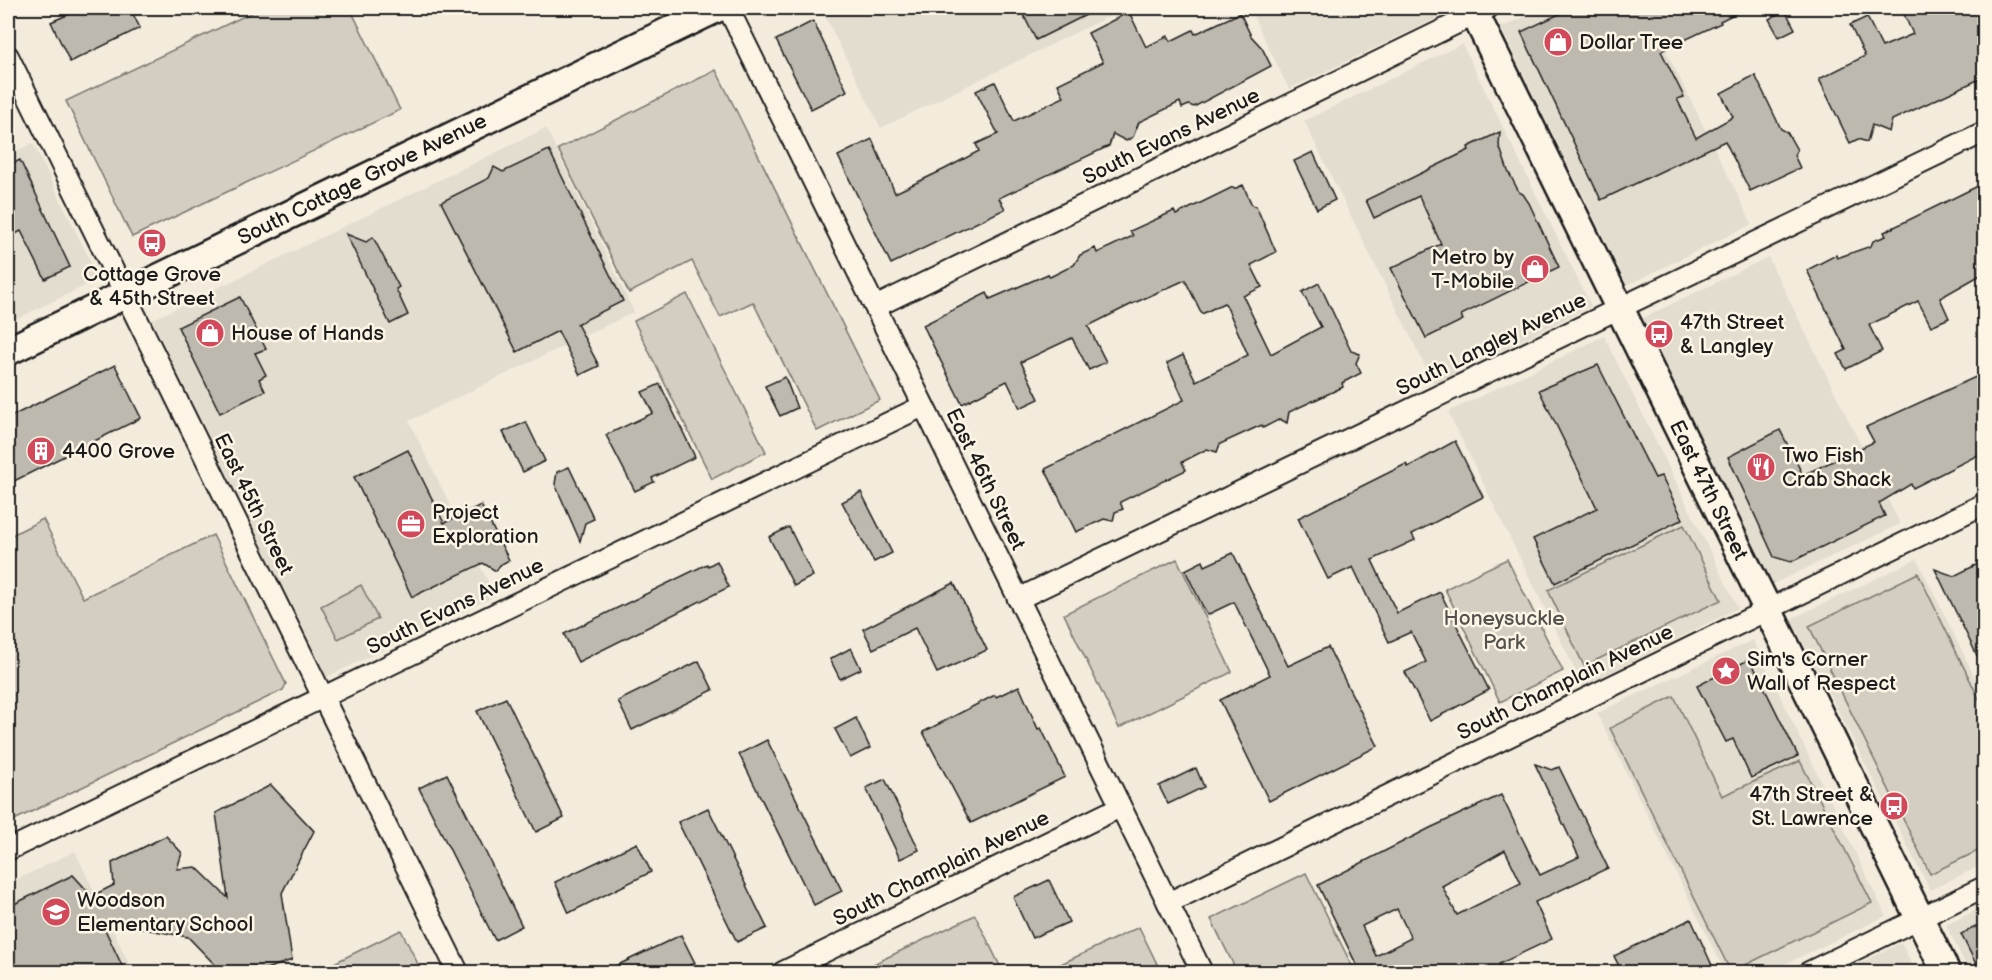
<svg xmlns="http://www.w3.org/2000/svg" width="1992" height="980" viewBox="0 0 1992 980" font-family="'Balsamiq Sans',sans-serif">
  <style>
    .built { fill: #e3ddcf }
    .green { fill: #d3cec1; stroke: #78756e; stroke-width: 1.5 }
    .building { fill: #beb9ae; stroke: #1c1c1c; stroke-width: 1.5; fill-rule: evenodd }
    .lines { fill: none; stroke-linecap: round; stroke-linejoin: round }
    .minor-casing { stroke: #1c1c1c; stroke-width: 24 }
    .secondary-casing { stroke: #1c1c1c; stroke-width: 32 }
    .minor { stroke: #fcf5e5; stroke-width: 20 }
    .secondary { stroke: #fcf5e5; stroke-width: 27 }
    .labels { text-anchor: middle; stroke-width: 5; stroke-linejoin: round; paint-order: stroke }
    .poi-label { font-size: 21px; fill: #1c1c1c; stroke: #fcf5e5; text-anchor: start }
    .street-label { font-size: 21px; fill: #1c1c1c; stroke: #fcf5e5 }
    .park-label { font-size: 21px; fill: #53514e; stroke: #fcf5e5 }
  </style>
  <rect width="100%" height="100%" fill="#f3ecdd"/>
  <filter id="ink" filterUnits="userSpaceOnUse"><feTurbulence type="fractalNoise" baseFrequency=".0167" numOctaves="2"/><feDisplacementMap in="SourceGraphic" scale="12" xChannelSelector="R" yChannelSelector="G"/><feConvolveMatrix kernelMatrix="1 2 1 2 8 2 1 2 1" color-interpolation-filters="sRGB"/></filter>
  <g filter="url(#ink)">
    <!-- built -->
    <g class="built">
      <polygon points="821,8 1126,8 881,128"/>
      <polygon points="1249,8 1446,8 1448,13 1289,89"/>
      <polygon points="1543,8 1645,8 1752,224 1627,285 1501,28"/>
      <polygon points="1462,44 1591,306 1434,384 1304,121"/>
      <polygon points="546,128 634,312 409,421 495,596 327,677 152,320"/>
      <polygon points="33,143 99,279 8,323 8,155"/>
      <polygon points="1768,257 1900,524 1773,584 1643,318"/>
      <polygon points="1604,336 1738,608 1583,686 1448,412"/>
      <polygon points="1917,559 1984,696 1984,864 1930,890 1791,619"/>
      <polygon points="1753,640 1886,916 1769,972 1725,972 1597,713"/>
      <polygon points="75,851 133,972 8,972 8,884"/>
      <polygon points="1984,906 1984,972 1969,972 1946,925"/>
      <polygon points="1901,943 1916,972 1842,972"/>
    </g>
    <!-- green -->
    <g class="green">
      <polygon points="261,8 350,8 400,110 132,237 66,101"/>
      <polygon points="716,70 880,400 817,431 753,302 720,317 692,261 629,293 558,149"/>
      <polygon points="687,294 766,452 712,479 634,321"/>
      <polygon points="43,519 83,598 213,535 286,684 283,690 8,823 8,537"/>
      <polygon points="1684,525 1721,600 1584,666 1548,590"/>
      <polygon points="1177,559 1232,672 1119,728 1064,614"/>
      <polygon points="1507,559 1563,671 1500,702 1445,589"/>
      <polygon points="1918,573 1984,709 1984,848 1930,874 1809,626"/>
      <polygon points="361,585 378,619 338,639 321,606"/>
      <polygon points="1674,696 1722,796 1800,761 1872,903 1731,972 1610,728"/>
      <polygon points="1306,873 1355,972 1237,972 1211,919"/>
      <polygon points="975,915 1003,972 857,972"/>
      <polygon points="1139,927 1161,972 1044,972"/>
      <polygon points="401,930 422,972 316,972"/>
    </g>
    <!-- building -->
    <g class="building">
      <polygon points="83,8 130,8 140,28 70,62 51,22"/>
      <polygon points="1020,8 1100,8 1036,40"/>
      <polygon points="1572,8 1746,8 1720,21 1721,23 1661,51 1684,97 1677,99 1696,138 1733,117 1721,93 1755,75 1781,129 1787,132 1797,150 1794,155 1800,168 1750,191 1725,141 1601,200 1521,32"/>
      <polygon points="1901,8 1984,8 1984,77 1892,120 1889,132 1872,125 1867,142 1858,139 1850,143 1819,79 1865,56 1850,25 1867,17 1882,47 1913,34"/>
      <polygon points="1785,10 1795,29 1779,37 1769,19"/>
      <polygon points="1129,12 1146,47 1168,36 1171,41 1193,30 1195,34 1240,13 1251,36 1262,48 1271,66 1194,107 1189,105 1182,108 1180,102 1139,122 1133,137 1126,141 1113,134 1109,146 999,198 1005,209 891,264 838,156 872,139 895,193 945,169 979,151 976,144 998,134 976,91 995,82 1014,121 1064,97 1058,84 1103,62 1088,33"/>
      <polygon points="813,21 847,91 811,109 776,40"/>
      <polygon points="1500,132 1499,145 1508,171 1519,192 1523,194 1529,203 1559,267 1461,315 1463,320 1426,338 1391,268 1441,244 1419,196 1374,218 1366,200 1469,150 1468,147"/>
      <polygon points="549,150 623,301 577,324 599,366 580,375 558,331 517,352 441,202 489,178 494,167 503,172"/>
      <polygon points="1313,152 1335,200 1317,209 1294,161"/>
      <polygon points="20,160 70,267 45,279 21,231 8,238 8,166"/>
      <polygon points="1984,183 1984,273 1940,298 1949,318 1931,326 1918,301 1869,325 1882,351 1846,369 1838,354 1846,350 1807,270 1836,255 1837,258 1871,246 1873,241 1886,236 1884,232"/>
      <polygon points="1243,185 1252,205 1256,206 1276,252 1251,265 1262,287 1243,296 1271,354 1321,327 1302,292 1319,283 1351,351 1360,354 1356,363 1361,373 1342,383 1343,387 1289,412 1287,423 1280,419 1263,428 1262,425 1255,428 1220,444 1217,452 1207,449 1182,462 1186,470 1120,502 1123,509 1115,512 1113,521 1104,519 1076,532 1045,469 1184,400 1167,363 1183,355 1196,381 1248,355 1226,305 1224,303 1202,314 1185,280 1132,304 1088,326 1106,362 1089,370 1072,338 1021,362 1039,399 1020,408 1007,381 962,404 923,325 987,293 990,299 1048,274 1050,277 1074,265 1080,255 1095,248 1097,253 1133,236 1130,231 1174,211 1176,215 1233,187 1234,189"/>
      <polygon points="346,234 366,242 373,237 399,287 396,289 408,315 390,324"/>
      <polygon points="240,297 266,349 255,353 266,375 259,379 265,391 220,413 178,327"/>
      <polygon points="115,365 141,418 8,484 8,418"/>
      <polygon points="1598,365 1655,478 1661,476 1683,519 1555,583 1533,539 1597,508 1539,390"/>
      <polygon points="1980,375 1984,386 1984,447 1982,453 1913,488 1911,484 1879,503 1885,516 1791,562 1774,557 1728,457 1780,430 1803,475 1874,442 1866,427"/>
      <polygon points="785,377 797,408 780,416 765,386"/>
      <polygon points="660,384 695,457 652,478 654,482 635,491 606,435 653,413 642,392"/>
      <polygon points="526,422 545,461 523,472 503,432"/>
      <polygon points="1455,441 1483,497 1412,534 1415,540 1372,560 1397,613 1440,592 1489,690 1430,721 1405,672 1426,662 1411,632 1389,642 1353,567 1328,579 1298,518 1406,464 1408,467"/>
      <polygon points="408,450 444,523 481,505 509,560 500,565 496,571 483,563 412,597 354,477"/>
      <polygon points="569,467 594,519 585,523 580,541 555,484 557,472"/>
      <polygon points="861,492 892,553 874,562 842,502"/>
      <polygon points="789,527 813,576 794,586 769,537"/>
      <polygon points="1233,553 1288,666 1328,647 1378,746 1269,801 1220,700 1270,675 1234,602 1207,615 1185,570 1203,561 1205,566"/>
      <polygon points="717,561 729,587 578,662 564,634 707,564 708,566"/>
      <polygon points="1984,561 1984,670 1935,569 1954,576"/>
      <polygon points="954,583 987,650 937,673 915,628 873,649 863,629"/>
      <polygon points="851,648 861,669 840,679 830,659"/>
      <polygon points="1750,659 1798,756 1751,778 1733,739 1726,742 1697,686"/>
      <polygon points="699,661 713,690 632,730 618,701"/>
      <polygon points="1019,686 1038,729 1041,728 1065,777 971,823 923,732 995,695 996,697"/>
      <polygon points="506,698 564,818 536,832 477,711"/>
      <polygon points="856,718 870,748 850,758 835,729"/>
      <polygon points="767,740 842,891 814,905 739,754"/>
      <path d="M1535 764 1552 770 1559 767 1608 868 1535 902 1552 939 1499 964 1503 972H1344L1357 966 1318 885 1430 828 1501 795 1540 875 1579 857ZM1505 850 1521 883 1457 915 1442 886ZM1397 909 1411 938 1376 956 1362 926Z"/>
      <polygon points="1196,768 1204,787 1168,804 1159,786"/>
      <polygon points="447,774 522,926 495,940 419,788"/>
      <polygon points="885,779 919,850 900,859 866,788"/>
      <polygon points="271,785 314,831 282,893 292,960 258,972 222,972 188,937 101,921 125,972 8,972 8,907 73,875 92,896 114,885 112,863 166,836 182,853 177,869 196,867 228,898 216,813"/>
      <polygon points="708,808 767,928 737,942 678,822"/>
      <polygon points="637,843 651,872 569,913 555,882"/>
      <polygon points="1049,880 1069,922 1032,938 1013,897"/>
      <polygon points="1691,919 1715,972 1622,972 1614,956"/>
      <polygon points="1984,923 1984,972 1980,972 1961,934"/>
      <polygon points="681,935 695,963 675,972 603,972"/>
    </g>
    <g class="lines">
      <!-- minor casing -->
      <g class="minor-casing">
        <g id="minor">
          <polyline points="728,8 1202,972"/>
          <polyline points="8,56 458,972"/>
          <polyline points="875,307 1488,8"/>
          <polyline points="1018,599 1984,132"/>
          <polyline points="8,850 923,406"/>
          <polyline points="1168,903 1984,504"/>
          <polyline points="783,972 1120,807"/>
          <polyline points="1809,972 1984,887"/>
        </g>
      </g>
      <!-- secondary casing -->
      <g class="secondary-casing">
        <g id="secondary">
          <polyline points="1472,8 1946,972"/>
          <polyline points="8,351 717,8"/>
        </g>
      </g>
      <!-- minor -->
      <use href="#minor" class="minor"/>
      <!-- secondary -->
      <use href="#secondary" class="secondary"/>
    </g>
  </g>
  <!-- icons -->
  <defs>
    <g id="shop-disc" transform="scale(1.5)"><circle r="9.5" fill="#d1495b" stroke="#fcf5e5"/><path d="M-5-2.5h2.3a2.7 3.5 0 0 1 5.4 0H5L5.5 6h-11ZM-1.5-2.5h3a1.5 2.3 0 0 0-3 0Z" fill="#fff"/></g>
    <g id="bus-disc" transform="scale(1.5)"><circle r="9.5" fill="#d1495b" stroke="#fcf5e5"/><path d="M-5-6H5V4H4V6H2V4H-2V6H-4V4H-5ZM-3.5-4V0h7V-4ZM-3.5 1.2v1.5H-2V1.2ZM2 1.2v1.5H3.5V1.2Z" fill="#fff"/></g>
    <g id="building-disc" transform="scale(1.5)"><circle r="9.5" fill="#d1495b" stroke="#fcf5e5"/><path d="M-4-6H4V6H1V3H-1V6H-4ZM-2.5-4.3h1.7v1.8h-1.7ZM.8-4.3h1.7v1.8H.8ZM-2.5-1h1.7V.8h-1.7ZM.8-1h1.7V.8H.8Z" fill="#fff"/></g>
    <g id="restaurant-disc" transform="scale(1.5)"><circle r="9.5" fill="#d1495b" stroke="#fcf5e5"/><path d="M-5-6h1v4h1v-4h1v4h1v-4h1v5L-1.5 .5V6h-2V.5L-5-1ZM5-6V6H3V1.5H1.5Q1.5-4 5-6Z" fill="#fff"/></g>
    <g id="office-disc" transform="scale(1.5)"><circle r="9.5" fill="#d1495b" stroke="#fcf5e5"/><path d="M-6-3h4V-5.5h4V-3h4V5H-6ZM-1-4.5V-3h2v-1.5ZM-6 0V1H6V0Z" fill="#fff"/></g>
    <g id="sight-disc" transform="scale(1.5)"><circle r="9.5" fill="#d1495b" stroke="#fcf5e5"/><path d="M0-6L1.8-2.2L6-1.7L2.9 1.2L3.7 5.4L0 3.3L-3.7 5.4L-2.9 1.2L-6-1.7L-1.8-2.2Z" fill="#fff"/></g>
    <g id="school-disc" transform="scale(1.5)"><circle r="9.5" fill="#d1495b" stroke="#fcf5e5"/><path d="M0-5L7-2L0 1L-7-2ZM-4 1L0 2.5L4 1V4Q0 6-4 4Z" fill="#fff"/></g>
  </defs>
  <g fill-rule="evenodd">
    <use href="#shop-disc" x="1558" y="42"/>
    <use href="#bus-disc" x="152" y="243"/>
    <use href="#shop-disc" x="1535" y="269"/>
    <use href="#shop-disc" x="210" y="333"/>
    <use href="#bus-disc" x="1659" y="334"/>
    <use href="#building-disc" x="41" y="451"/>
    <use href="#restaurant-disc" x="1761" y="467"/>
    <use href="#office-disc" x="411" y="524"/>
    <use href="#sight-disc" x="1726" y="671"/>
    <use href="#bus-disc" x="1894" y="806"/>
    <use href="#school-disc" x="56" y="912"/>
  </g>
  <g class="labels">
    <!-- poi labels -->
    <g class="poi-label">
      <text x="1579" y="49">Dollar Tree</text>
      <text x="1514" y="264" text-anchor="end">Metro by<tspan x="1514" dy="24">T-Mobile</tspan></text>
      <text x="152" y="281" text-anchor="middle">Cottage Grove<tspan x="152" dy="24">&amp; 45th Street</tspan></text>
      <text x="1680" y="329">47th Street<tspan x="1680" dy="24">&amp; Langley</tspan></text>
      <text x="231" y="340">House of Hands</text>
      <text x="62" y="458">4400 Grove</text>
      <text x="1782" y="462">Two Fish<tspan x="1782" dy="24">Crab Shack</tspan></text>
      <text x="432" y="519">Project<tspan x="432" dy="24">Exploration</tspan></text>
      <text x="1747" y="666">Sim's Corner<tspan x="1747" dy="24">Wall of Respect</tspan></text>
      <text x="1873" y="801" text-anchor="end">47th Street &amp;<tspan x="1873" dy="24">St. Lawrence</tspan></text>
      <text x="77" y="907">Woodson<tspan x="77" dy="24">Elementary School</tspan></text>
    </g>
    <!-- street labels -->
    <g class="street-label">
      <text transform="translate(1171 136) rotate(-26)" y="7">South Evans Avenue</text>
      <text transform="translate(362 179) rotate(-26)" y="7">South Cottage Grove Avenue</text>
      <text transform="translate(1491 344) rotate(-26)" y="7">South Langley Avenue</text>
      <text transform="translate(986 479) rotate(64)" y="7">East 46th Street</text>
      <text transform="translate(1709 490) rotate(64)" y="7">East 47th Street</text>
      <text transform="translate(254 504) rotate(64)" y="7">East 45th Street</text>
      <text transform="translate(455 606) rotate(-26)" y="7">South Evans Avenue</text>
      <text transform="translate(1565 682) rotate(-26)" y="7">South Champlain Avenue</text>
      <text transform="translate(941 868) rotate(-26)" y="7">South Champlain Avenue</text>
    </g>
    <!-- park labels -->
    <g class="park-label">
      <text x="1504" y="625">Honeysuckle<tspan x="1504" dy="24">Park</tspan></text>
    </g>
  </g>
  <!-- margin -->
  <rect width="1992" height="980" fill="none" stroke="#fcf5e5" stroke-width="30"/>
  <rect x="15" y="15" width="1962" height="950" fill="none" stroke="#1c1c1c" stroke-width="2" filter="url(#ink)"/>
</svg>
